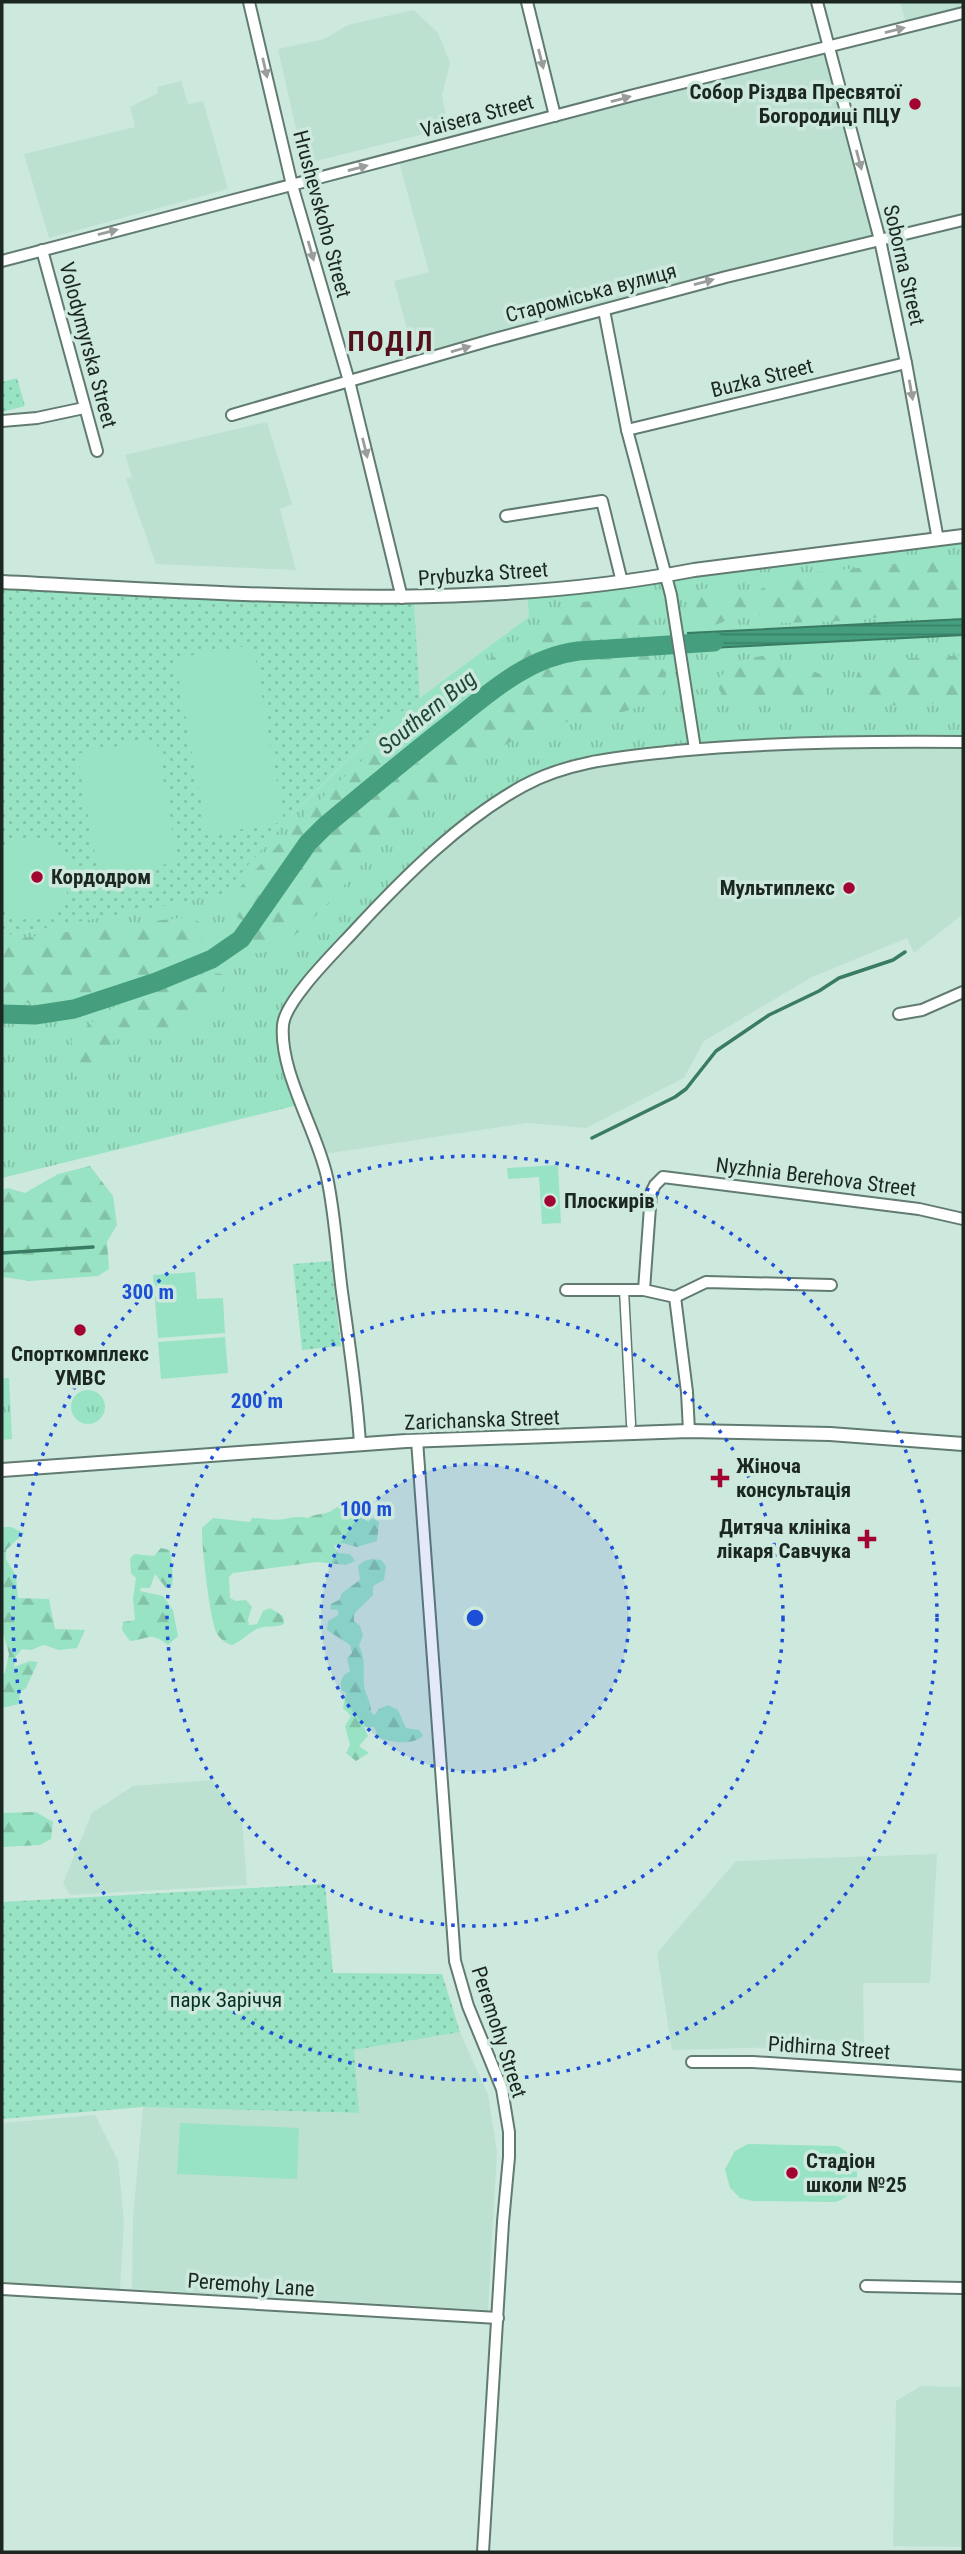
<svg xmlns="http://www.w3.org/2000/svg" width="965" height="2554" viewBox="0 0 965 2554" font-family="'Roboto Condensed',sans-serif">
  <style>
    .built { fill: #bce1d1 }
    .grass { fill: url(#grass-tufts) }
    .forest { fill: url(#forest-firs) }
    .park { fill: url(#park-dots) }
    .pitch { fill: #98e3c4 }
    .water { fill: url(#water-rules); stroke: #397b63; stroke-width: 2 }
    .lines { fill: none; stroke-linecap: round; stroke-linejoin: round }
    .stream { stroke: #397b63; stroke-width: 3.5 }
    .river { stroke: #459f7f; stroke-width: 19 }
    .pedestrian-casing { stroke: #617b70; stroke-width: 11 }
    .minor-casing { stroke: #617b70; stroke-width: 14 }
    .tertiary-casing { stroke: #617b70; stroke-width: 16 }
    .pedestrian { stroke: #fff; stroke-width: 8 }
    .minor { stroke: #fff; stroke-width: 10 }
    .tertiary { stroke: #fff; stroke-width: 12 }
    .oneway { fill: #999e9c }
    .ring { fill: none; stroke: #1d4ed8; stroke-width: 3.5; stroke-dasharray: 3.5 7 }
    .poi-dot { fill: #a20330; stroke: #cde9dd; stroke-width: 2.5 }
    .labels { text-anchor: middle; stroke-width: 7; stroke-linejoin: round; paint-order: stroke }
    .poi-label { font-size: 21px; font-weight: bold; fill: #1c2722; stroke: #cde9dd; text-anchor: start }
    .street-label { font-size: 21px; fill: #1c2722; stroke: #cde9dd }
    .park-label { font-size: 21px; fill: #073124; stroke: #cde9dd }
    .water-label { font-size: 23px; font-style: italic; fill: #204739; stroke: #cde9dd }
    .district-label { font-size: 28px; font-weight: bold; letter-spacing: 2px; fill: #540f1a; stroke: #cde9dd }
    .centre { fill: #1d4ed8; stroke: #cde9dd; stroke-width: 3.5 }
    .ring-label { font-size: 21px; text-anchor: middle; font-weight: bold; fill: #1d4ed8; stroke: #cde9dd; stroke-width: 7; stroke-linejoin: round; paint-order: stroke }
  </style>
  <defs>
    <pattern id="grass-tufts" width="24" height="20" patternUnits="userSpaceOnUse" patternTransform="scale(1.75)"><rect width="24" height="20" fill="#98e3c4"/><path d="M3 7l-1-3M5 7V3M7 7l1-3M15 17l-1-3M17 17v-4M19 17l1-3" fill="none" stroke="#82c3a8"/></pattern>
    <pattern id="forest-firs" width="22" height="20" patternUnits="userSpaceOnUse" patternTransform="scale(1.75)"><rect width="22" height="20" fill="#98e3c4"/><path d="M5 1l3.5 6h-7zM16 11l3.5 6h-7z" fill="#82c3a8"/></pattern>
    <pattern id="park-dots" width="8" height="8" patternUnits="userSpaceOnUse" patternTransform="scale(1.75)"><rect width="8" height="8" fill="#98e3c4"/><path d="M2 2h.1M6 6h.1" fill="none" stroke="#82c3a8" stroke-width="1.8" stroke-linecap="round"/></pattern>
    <pattern id="water-rules" width="6" height="5" patternUnits="userSpaceOnUse" patternTransform="scale(1.75)"><rect width="6" height="5" fill="#459f7f"/><path d="M0 2.5h6" fill="none" stroke="#398268"/></pattern>
  </defs>
  <rect width="100%" height="100%" fill="#cde9dd"/>
  <!-- built -->
  <g class="built">
    <polygon points="900,2 963,2 963,8 906,23"/>
    <polygon points="414,10 438,33 450,63 442,95 448,128 304,164 278,49 324,39 348,25"/>
    <polygon points="826,52 874,236 415,358 394,281 429,272 399,162"/>
    <polygon points="181,81 188,104 203,101 228,189 49,238 24,154 135,127 130,107 158,93 157,87"/>
    <polygon points="267,422 292,504 280,509 296,570 156,564 126,479 132,477 125,455"/>
    <polygon points="527,596 529,617 420,698 414,602"/>
    <polygon points="838,745 963,746 963,914 914,953 907,938 812,977 704,1041 684,1078 586,1128 527,1123 324,1154 289,1050 287,1029 289,1016 322,973 414,874 497,808 539,783 595,765 695,754"/>
    <polygon points="212,1780 242,1820 247,1885 70,1895 63,1883 92,1813 133,1786"/>
    <polygon points="937,1854 930,1983 863,1983 864,2045 672,2050 657,1953 736,1861"/>
    <polygon points="460,2032 488,2095 497,2152 488,2310 132,2289 133,2218 143,2107 358,2113 354,2050"/>
    <polygon points="95,2115 118,2161 124,2222 120,2289 2,2282 2,2123"/>
    <polygon points="921,2386 963,2387 963,2547 893,2546 896,2401"/>
  </g>
  <!-- grass -->
  <g class="grass">
    <polygon points="963,541 963,737 838,736 699,745 672,579"/>
    <polygon points="664,581 690,745 593,756 536,775 492,800 408,867 316,967 281,1012 278,1029 298,1105 2,1178 2,936 41,929 289,818 382,726 529,617 527,596"/>
    <polygon points="2,1378 9,1378 12,1439 2,1440"/>
    <circle cx="88" cy="1407" r="17"/>
  </g>
  <!-- forest -->
  <g class="forest">
    <path d="M963 556V603C913 613 860 622 809 622 799 622 787 624 777 622 768 621 760 614 752 613 728 612 717 635 691 623L686 611 688 599 704 588 736 597 747 596 787 576Z"/>
    <polygon points="625,597 642,598 654,606 657,617 647,630 627,638 605,638 567,646 528,659 499,674 395,752 319,820 276,874 249,916 242,920 234,915 230,907 234,894 314,805 384,740 471,672 564,608 583,602"/>
    <path d="M642 654 654 658 666 673 665 690C632 720 590 714 550 726 513 736 472 763 444 788 423 807 400 825 380 845 353 871 292 958 253 953L250 946C256 923 273 901 288 883 311 853 335 826 364 802 394 777 428 757 459 734 487 712 512 685 543 669 572 654 610 655 642 654Z"/>
    <path d="M766 655 797 670 808 669 820 674 827 686 826 696 813 705 791 697 774 695 738 703 722 695 717 685C725 663 746 659 766 655Z"/>
    <path d="M963 655V702L877 706 861 698 854 684 858 672C889 655 929 658 963 655Z"/>
    <polygon points="187,917 202,923 204,936 192,954 164,970 83,996 45,1002 2,1004 2,942 36,936"/>
    <polygon points="211,973 222,974 225,981 220,998 164,1041 155,1040 139,1030 118,1033 94,1075 79,1080 66,1061 72,1039 104,1012 155,989"/>
    <polygon points="90,1166 113,1196 117,1225 107,1242 109,1269 98,1276 30,1281 2,1277 2,1190 8,1188 25,1193 58,1174"/>
    <path d="M344 1505 347 1507 356 1505V1509L366 1507 371 1512 365 1519 368 1522 373 1518 379 1522 377 1541 357 1547 343 1543 334 1546 338 1553 350 1554 355 1561 346 1565 317 1562 233 1573 229 1577 230 1598 236 1601 246 1600 252 1607 248 1619 249 1625 257 1624 263 1611 270 1608 283 1616 284 1624C275 1628 268 1625 259 1628 249 1632 242 1641 232 1645 225 1643 220 1639 216 1632 210 1618 201 1544 202 1528L213 1518 250 1522 252 1518C262 1518 275 1521 284 1519 293 1517 298 1516 308 1518 317 1513 320 1515 329 1512 335 1509 337 1506 344 1505Z"/>
    <polygon points="2,1527 11,1527 24,1533 6,1550 6,1559 16,1576 18,1598 49,1599 55,1629 85,1630 77,1648 59,1650 44,1645 31,1650 22,1649 16,1656 14,1667 30,1661 38,1662 26,1688 20,1692 19,1704 2,1708 2,1674 5,1673 9,1654 2,1628"/>
    <path d="M161 1548 170 1550 173 1577 172 1586 166 1588 155 1574 150 1588H141L140 1591 163 1596 173 1610 178 1636 168 1645C151 1631 148 1639 130 1641L122 1630 123 1622 135 1620 133 1598 136 1578 131 1573 130 1559 134 1554 154 1556Z"/>
    <path d="M372 1559 381 1560 386 1566 384 1580 373 1586V1595L354 1614V1621L360 1626 363 1635 359 1646C366 1659 363 1671 364 1685 365 1695 371 1700 371 1712L374 1715 379 1709 388 1705 398 1710 406 1728 419 1730 423 1736C411 1746 392 1742 379 1738L374 1727H364L368 1736 359 1746 369 1753 356 1761 346 1753 350 1745 345 1726 351 1716 343 1708 346 1693 341 1690C340 1681 341 1676 350 1671L347 1658 352 1653 350 1645 327 1630 328 1621 338 1615V1610L330 1609 331 1604 339 1600 342 1593 360 1580 358 1566 364 1561Z"/>
    <polygon points="36,1812 53,1822 51,1839 40,1845 2,1847 2,1813"/>
  </g>
  <!-- park -->
  <g class="park">
    <polygon points="17,378 25,406 2,412 2,382"/>
    <polygon points="2,586 414,602 420,698 382,726 334,773 289,818 222,895 2,936"/>
    <polygon points="331,1261 341,1346 302,1350 293,1264"/>
    <polygon points="325,1884 333,1973 442,1974 460,2032 354,2050 359,2113 143,2107 2,2119 2,1902"/>
  </g>
  <!-- pitch -->
  <g class="pitch">
    <polygon points="253,645 284,822 207,835 175,658"/>
    <polygon points="156,739 178,862 99,876 77,754"/>
    <path d="M26 838C107 836 64 959 2 907V850L12 842Z"/>
    <polygon points="558,1165 561,1223 542,1224 539,1177 508,1179 507,1168"/>
    <polygon points="195,1272 197,1299 223,1298 225,1333 158,1338 153,1275"/>
    <polygon points="225,1337 228,1373 161,1379 158,1342"/>
    <polygon points="180,2123 299,2128 297,2179 177,2174"/>
    <path d="M748 2144 837 2146C864 2158 864 2192 836 2202L753 2201 740 2198 730 2188 725 2169 735 2151Z"/>
  </g>
  <!-- water -->
  <polygon class="water" points="963,619 963,635 691,649 688,633"/>
  <g class="lines">
    <!-- stream -->
    <g class="stream">
      <polyline points="592,1138 675,1097 686,1089 716,1051 769,1015 819,991 839,978 893,960 905,952"/>
      <polyline points="2,1253 93,1247"/>
    </g>
    <!-- river -->
    <path class="river" d="M2 1014 35 1015 74 1009 156 982 212 959 241 939 308 843 325 826C363 794 402 762 441 731 483 699 523 658 578 651L714 642"/>
    <!-- pedestrian casing -->
    <g class="pedestrian-casing">
      <polyline id="pedestrian" points="624,1290 631,1424"/>
    </g>
    <!-- minor casing -->
    <g class="minor-casing">
      <g id="minor">
        <polyline points="249,2 292,185 349,381 402,598"/>
        <polyline points="527,2 555,116"/>
        <polyline points="817,2 880,240 906,363 938,540"/>
        <polyline points="42,250 97,451"/>
        <polyline points="2,261 634,95 963,13"/>
        <polyline points="604,310 627,430 671,595 695,749"/>
        <polyline points="232,415 491,340 726,277 963,220"/>
        <polyline points="2,421 37,418 84,408"/>
        <polyline points="627,430 906,363"/>
        <polyline points="506,516 602,501 622,582"/>
        <polyline points="899,1014 922,1010 963,992"/>
        <polyline points="566,1290 644,1290"/>
        <polyline points="675,1297 706,1282 831,1285"/>
        <polyline points="689,1431 687,1392 675,1297 644,1290 651,1193 655,1185 663,1177 919,1209 963,1219"/>
        <polyline points="417,1440 455,1961 468,2006 502,2089 509,2132 509,2157 503,2222 483,2552"/>
        <path d="M360 1444C357 1393 349 1343 342 1292 337 1254 335 1215 327 1177 317 1130 279 1072 283 1025 285 1000 338 949 356 929 403 878 461 820 523 786 570 760 624 757 676 751 772 742 867 741 963 742"/>
        <polyline points="692,2062 753,2062 963,2076"/>
        <polyline points="866,2286 963,2288"/>
        <polyline points="2,2289 498,2318"/>
      </g>
    </g>
    <!-- tertiary casing -->
    <g class="tertiary-casing">
      <g id="tertiary">
        <path d="M2 582C232 593 466 614 694 570L963 536"/>
        <polyline points="2,1470 406,1441 689,1431 830,1434 963,1444"/>
      </g>
    </g>
    <!-- pedestrian -->
    <use href="#pedestrian" class="pedestrian"/>
    <!-- minor -->
    <use href="#minor" class="minor"/>
    <!-- tertiary -->
    <use href="#tertiary" class="tertiary"/>
  </g>
  <!-- one-way arrows -->
  <defs><path id="oneway-solid" d="M-6-.8H1V-3.2L6.5 0L1 3.2V.8H-6Z" transform="scale(1.75)"/></defs>
  <g class="oneway">
    <use href="#oneway-solid" transform="translate(895 30) rotate(-14)"/>
    <use href="#oneway-solid" transform="translate(541 59) rotate(76)"/>
    <use href="#oneway-solid" transform="translate(265 68) rotate(77)"/>
    <use href="#oneway-solid" transform="translate(621 99) rotate(-15)"/>
    <use href="#oneway-solid" transform="translate(859 160) rotate(75)"/>
    <use href="#oneway-solid" transform="translate(358 168) rotate(-15)"/>
    <use href="#oneway-solid" transform="translate(108 232) rotate(-14)"/>
    <use href="#oneway-solid" transform="translate(311 251) rotate(74)"/>
    <use href="#oneway-solid" transform="translate(704 282) rotate(-15)"/>
    <use href="#oneway-solid" transform="translate(461 349) rotate(-16)"/>
    <use href="#oneway-solid" transform="translate(911 390) rotate(80)"/>
    <use href="#oneway-solid" transform="translate(365 448) rotate(76)"/>
  </g>
  <!-- distance rings -->
  <circle cx="475" cy="1618" r="154" fill="#1d4ed8" fill-opacity=".12"/>
  <g class="ring">
    <circle cx="475" cy="1618" r="154"/>
    <circle cx="475" cy="1618" r="308"/>
    <circle cx="475" cy="1618" r="462"/>
  </g>
  <!-- markers -->
  <g class="poi-dot">
    <circle cx="915" cy="104" r="7"/>
    <circle cx="37" cy="877" r="7"/>
    <circle cx="849" cy="888" r="7"/>
    <circle cx="550" cy="1201" r="7"/>
    <circle cx="80" cy="1330" r="7"/>
    <path d="M716.5 1467.5h7v7h7v7h-7v7h-7v-7h-7v-7h7z"/>
    <path d="M863.5 1528.5h7v7h7v7h-7v7h-7v-7h-7v-7h7z"/>
    <circle cx="792" cy="2173" r="7"/>
  </g>
  <g class="labels">
    <!-- poi labels -->
    <g class="poi-label">
      <text x="901" y="99" text-anchor="end">Собор Різдва Пресвятої<tspan x="901" dy="24">Богородиці ПЦУ</tspan></text>
      <text x="51" y="884">Кордодром</text>
      <text x="835" y="895" text-anchor="end">Мультиплекс</text>
      <text x="564" y="1208">Плоскирів</text>
      <text x="80" y="1361" text-anchor="middle">Спорткомплекс<tspan x="80" dy="24">УМВС</tspan></text>
      <text x="736" y="1473">Жіноча<tspan x="736" dy="24">консультація</tspan></text>
      <text x="851" y="1534" text-anchor="end">Дитяча клініка<tspan x="851" dy="24">лікаря Савчука</tspan></text>
      <text x="806" y="2168">Стадіон<tspan x="806" dy="24">школи №25</tspan></text>
    </g>
    <!-- street labels -->
    <g class="street-label">
      <text transform="translate(477 116) rotate(-15)" y="7">Vaisera Street</text>
      <text transform="translate(322 214) rotate(75)" y="7">Hrushevskoho Street</text>
      <text transform="translate(904 265) rotate(77)" y="7">Soborna Street</text>
      <text transform="translate(591 293) rotate(-15)" y="7">Староміська вулиця</text>
      <text transform="translate(88 345) rotate(75)" y="7">Volodymyrska Street</text>
      <text transform="translate(762 378) rotate(-14)" y="7">Buzka Street</text>
      <text transform="translate(483 574) rotate(-4)" y="7">Prybuzka Street</text>
      <text transform="translate(816 1177) rotate(7)" y="7">Nyzhnia Berehova Street</text>
      <text transform="translate(482 1420) rotate(-2)" y="7">Zarichanska Street</text>
      <text transform="translate(499 2032) rotate(72)" y="7">Peremohy Street</text>
      <text transform="translate(829 2048) rotate(4)" y="7">Pidhirna Street</text>
      <text transform="translate(251 2285) rotate(4)" y="7">Peremohy Lane</text>
    </g>
    <!-- park labels -->
    <g class="park-label">
      <text x="226" y="2007">парк Заріччя</text>
    </g>
    <!-- water labels -->
    <g class="water-label">
      <text transform="translate(427 712) rotate(-39)" y="8">Southern Bug</text>
    </g>
    <!-- district labels -->
    <g class="district-label">
      <text x="391" y="351">ПОДІЛ</text>
    </g>
  </g>
  <circle cx="475" cy="1618" r="10" class="centre"/>
  <g class="ring-label">
    <text x="148" y="1299">300 m</text>
    <text x="257" y="1408">200 m</text>
    <text x="366" y="1516">100 m</text>
  </g>
  <!-- border -->
  <rect width="965" height="2554" fill="none" stroke="#1c2722" stroke-width="7"/>
</svg>
